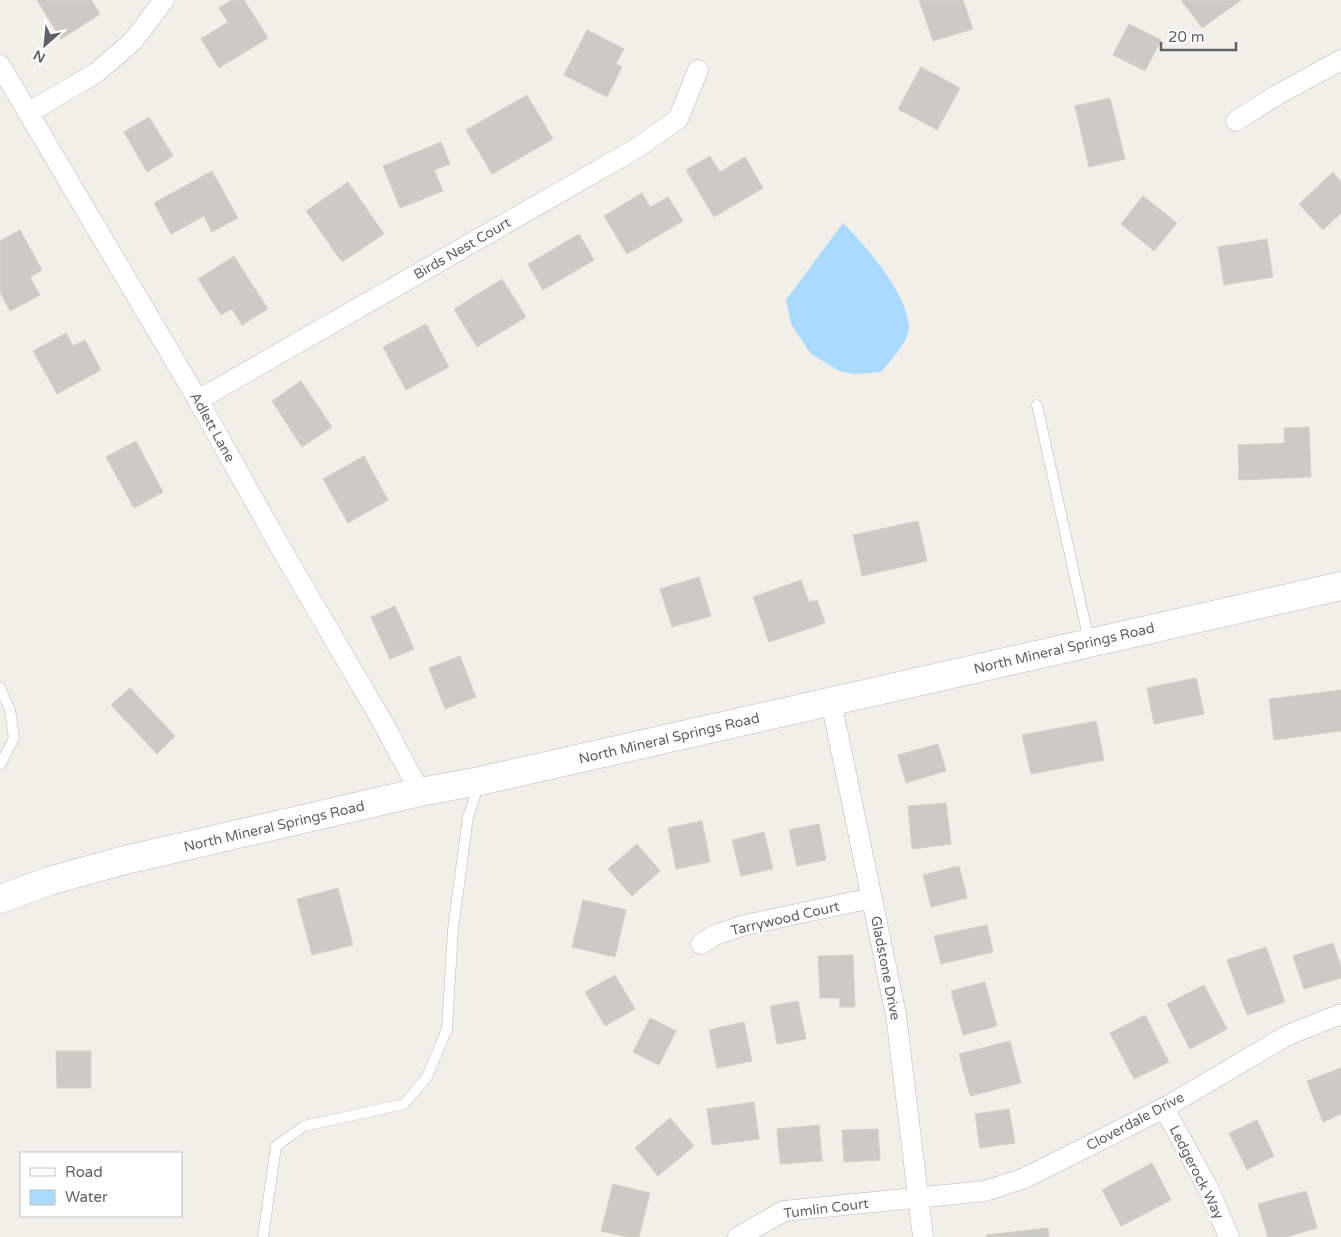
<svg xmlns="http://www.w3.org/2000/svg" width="1341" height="1237" viewBox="0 0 1341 1237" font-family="'Varela Round',sans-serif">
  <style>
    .water { fill: #aadaff }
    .building { fill: #cccac5; stroke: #d6d1c6 }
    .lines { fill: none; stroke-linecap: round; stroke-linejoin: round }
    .lane-casing { stroke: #b5b8bc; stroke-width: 11 }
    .street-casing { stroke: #b5b8bc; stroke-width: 21 }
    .secondary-casing { stroke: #b6babf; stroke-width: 29 }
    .lane { stroke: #fff; stroke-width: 10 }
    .street { stroke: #fff; stroke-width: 20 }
    .secondary { stroke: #fff; stroke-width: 28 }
    .labels { text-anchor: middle; stroke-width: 4.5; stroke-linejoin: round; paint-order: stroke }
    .street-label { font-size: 14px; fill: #5f6368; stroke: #fff }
  </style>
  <rect width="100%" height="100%" fill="#f1efe8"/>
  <!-- water -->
  <path class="water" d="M843 223C865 245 908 294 909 327 909 341 890 362 881 372L855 374 839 371 811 354 791 324 786 300Z"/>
  <!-- building -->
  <g class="building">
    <polygon points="37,0 91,0 100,14 61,39"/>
    <polygon points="232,0 244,0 268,38 219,68 201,39 228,22 219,8"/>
    <polygon points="919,0 963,0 973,29 933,41"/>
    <polygon points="1181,0 1241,0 1202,28"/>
    <polygon points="1129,24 1161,40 1145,71 1113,55"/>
    <polygon points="587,30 624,49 616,64 622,67 607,97 564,75"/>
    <polygon points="921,67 960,88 937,130 898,109"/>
    <polygon points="527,95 553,139 492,174 466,130"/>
    <polygon points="1110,98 1125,159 1089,167 1075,106"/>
    <polygon points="149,117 173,156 147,172 124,132"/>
    <polygon points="441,142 450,164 434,170 443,191 400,208 383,166"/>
    <polygon points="710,156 720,172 745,157 763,188 714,217 686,170"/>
    <polygon points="212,171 238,218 212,232 204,216 171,234 154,203"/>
    <polygon points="1333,172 1341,182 1341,213 1323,230 1299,204"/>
    <polygon points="348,182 384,234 342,262 306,211"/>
    <polygon points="642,193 650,207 668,197 683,221 627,254 604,216"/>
    <polygon points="1143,196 1177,223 1154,251 1121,224"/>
    <polygon points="20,230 42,270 30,277 40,295 10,311 0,292 0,241"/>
    <polygon points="579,234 594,260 543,290 528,264"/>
    <polygon points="1267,239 1273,277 1224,285 1218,247"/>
    <polygon points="234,256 268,309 242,325 232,309 221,315 198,279"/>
    <polygon points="502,279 526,317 477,347 454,309"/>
    <polygon points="426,324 449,367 406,390 383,347"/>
    <polygon points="66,333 73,346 85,340 101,370 57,394 33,351"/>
    <polygon points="301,381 332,427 302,447 272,401"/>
    <polygon points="1309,427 1311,477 1239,480 1238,445 1285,443 1284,428"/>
    <polygon points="136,441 163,492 134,508 106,457"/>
    <polygon points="364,456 388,500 348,523 323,479"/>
    <polygon points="918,521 927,561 862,576 853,535"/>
    <polygon points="699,577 711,616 672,627 660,589"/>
    <polygon points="801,580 809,602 817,600 825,623 769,642 753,597"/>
    <polygon points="395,606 414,649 390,659 371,617"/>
    <polygon points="460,656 476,697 445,709 429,668"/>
    <polygon points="1196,678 1204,714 1154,724 1147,688"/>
    <polygon points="130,688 175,736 157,754 111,705"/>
    <polygon points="1341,690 1341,731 1274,740 1269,699"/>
    <polygon points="1096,721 1104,760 1031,774 1022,735"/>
    <polygon points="938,744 946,771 906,783 898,755"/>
    <polygon points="946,803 951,844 912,849 908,806"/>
    <polygon points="702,821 710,862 676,869 668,828"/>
    <polygon points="819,824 826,860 797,866 789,830"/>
    <polygon points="764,832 773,869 741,876 732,840"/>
    <polygon points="637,844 660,871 632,896 608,869"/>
    <polygon points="959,866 967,898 931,907 923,875"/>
    <polygon points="338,888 353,945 312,955 297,899"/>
    <polygon points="583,900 626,910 615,957 572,947"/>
    <polygon points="987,925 993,952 941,964 934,936"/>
    <polygon points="1333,943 1341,967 1341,978 1304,989 1293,956"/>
    <polygon points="1266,947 1285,1002 1247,1015 1227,960"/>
    <polygon points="853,955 855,1007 840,1007 839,998 820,998 818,956"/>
    <polygon points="615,975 635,1009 605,1026 585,992"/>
    <polygon points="985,982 997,1026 963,1035 951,991"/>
    <polygon points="1204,985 1227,1029 1190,1049 1167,1004"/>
    <polygon points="798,1001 806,1039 777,1044 770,1006"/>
    <polygon points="1145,1015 1169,1062 1134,1079 1110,1033"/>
    <polygon points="650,1018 676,1031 659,1065 633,1052"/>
    <polygon points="744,1022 752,1061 717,1068 709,1030"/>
    <polygon points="1010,1041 1021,1083 970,1096 959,1054"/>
    <polygon points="56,1051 91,1051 91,1088 57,1088"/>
    <polygon points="1341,1068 1341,1114 1323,1122 1307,1081"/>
    <polygon points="754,1102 759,1139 712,1145 707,1109"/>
    <polygon points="1009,1109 1015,1143 980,1148 975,1114"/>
    <polygon points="670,1118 694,1146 658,1176 635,1148"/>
    <polygon points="1257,1120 1274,1156 1247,1170 1229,1133"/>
    <polygon points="819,1125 822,1161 780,1164 777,1129"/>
    <polygon points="878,1129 880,1160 844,1162 842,1130"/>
    <polygon points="1152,1163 1171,1200 1121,1226 1102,1190"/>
    <polygon points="613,1184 650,1193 639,1237 628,1237 601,1231"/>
    <polygon points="1306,1191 1317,1228 1286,1237 1268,1237 1258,1204"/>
    <polygon points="1048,1228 1049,1237 987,1237 986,1235"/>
  </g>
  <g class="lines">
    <!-- lane casing -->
    <g class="lane-casing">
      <g id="lane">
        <polyline points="1037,405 1089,641"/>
        <polyline points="0,688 10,710 14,738 0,765"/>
        <polyline points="263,1237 276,1146 304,1126 404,1104 427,1077 447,1029 453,929 468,817 479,784"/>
      </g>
    </g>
    <!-- street casing -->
    <g class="street-casing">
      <g id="street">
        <polyline points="0,65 198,400 283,552 382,721 420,792"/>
        <polyline points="29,112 96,73 133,41 164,0"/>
        <polyline points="1236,121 1275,96 1341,60"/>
        <polyline points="198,400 637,148 678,119 698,70"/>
        <polyline points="831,701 896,1015 923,1237"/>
        <polyline points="701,944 715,935 745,925 872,898"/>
        <polyline points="1164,1108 1209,1190 1229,1237"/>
        <polyline points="738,1237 784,1211 985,1191 1025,1178 1164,1108 1288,1035 1341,1014"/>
      </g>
    </g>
    <!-- secondary casing -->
    <g class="secondary-casing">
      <polyline id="secondary" points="0,899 49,881 121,861 420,792 480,781 1341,586"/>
    </g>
    <!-- lane -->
    <use href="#lane" class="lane"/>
    <!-- street -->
    <use href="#street" class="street"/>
    <!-- secondary -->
    <use href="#secondary" class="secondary"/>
  </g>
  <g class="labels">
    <!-- street labels -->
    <g class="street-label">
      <text transform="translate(462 248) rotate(-30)" y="5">Birds Nest Court</text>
      <text transform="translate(213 427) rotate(61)" y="5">Adlett Lane</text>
      <text transform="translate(1064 648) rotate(-13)" y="5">North Mineral Springs Road</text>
      <text transform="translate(669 738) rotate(-13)" y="5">North Mineral Springs Road</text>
      <text transform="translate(274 826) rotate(-13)" y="5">North Mineral Springs Road</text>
      <text transform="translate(785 918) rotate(-13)" y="5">Tarrywood Court</text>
      <text transform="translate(886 968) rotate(79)" y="5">Gladstone Drive</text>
      <text transform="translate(1135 1121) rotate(-28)" y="5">Cloverdale Drive</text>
      <text transform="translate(1197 1172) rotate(63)" y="5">Ledgerock Way</text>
      <text transform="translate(826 1208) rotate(-7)" y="5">Tumlin Court</text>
    </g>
  </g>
  <!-- legend -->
  <rect x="20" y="1152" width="162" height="65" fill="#ffffff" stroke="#bfc1c3"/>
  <rect x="30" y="1168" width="25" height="8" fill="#ffffff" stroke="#bfc1c3"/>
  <text x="65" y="1177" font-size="15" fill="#5f6368">Road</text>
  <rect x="30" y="1190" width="25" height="15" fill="#aadaff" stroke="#bfc1c3"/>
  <text x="65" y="1202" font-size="15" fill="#5f6368">Water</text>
  <!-- north arrow -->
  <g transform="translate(45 45) rotate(207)" stroke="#ffffff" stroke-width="4" paint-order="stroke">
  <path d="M0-4L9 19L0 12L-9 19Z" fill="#5f6368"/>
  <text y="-8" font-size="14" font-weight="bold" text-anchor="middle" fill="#5f6368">N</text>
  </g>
  <!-- scale -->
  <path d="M1161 42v8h75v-8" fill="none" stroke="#5f6368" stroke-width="2.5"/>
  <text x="1168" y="42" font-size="15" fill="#5f6368" stroke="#ffffff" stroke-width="4" paint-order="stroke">20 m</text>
</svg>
